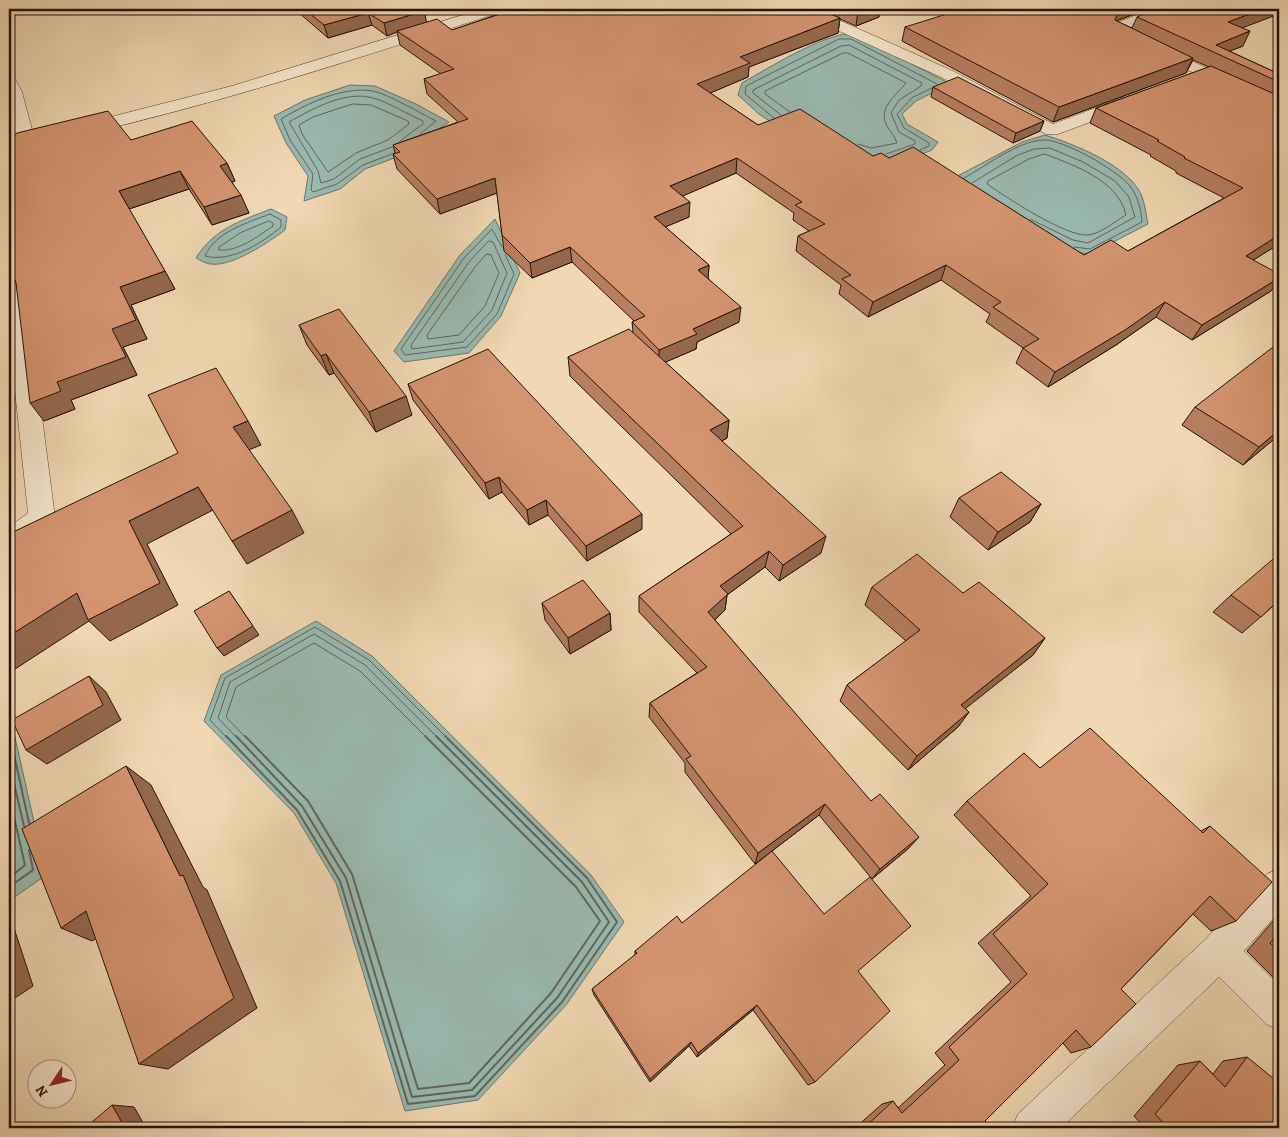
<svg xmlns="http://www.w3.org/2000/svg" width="1288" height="1137" viewBox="0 0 1288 1137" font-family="Alegreya,serif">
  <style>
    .water { fill: #9ab9b0; stroke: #6c766c }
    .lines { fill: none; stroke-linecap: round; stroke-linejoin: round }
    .shore-far1 { stroke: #60665c; stroke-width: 1 }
    .shore { stroke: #60665c; stroke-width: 2 }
    .minor-casing { stroke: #594432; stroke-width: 1 }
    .minor { fill: #f5e6cd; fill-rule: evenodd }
    .wall { fill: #b67f5f; stroke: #271207 }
    .shaded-wall { fill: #94684d; stroke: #271207 }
    .building { fill: #d4946e; stroke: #271207 }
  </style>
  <rect width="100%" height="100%" fill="#efd8b2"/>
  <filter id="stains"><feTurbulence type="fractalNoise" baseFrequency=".004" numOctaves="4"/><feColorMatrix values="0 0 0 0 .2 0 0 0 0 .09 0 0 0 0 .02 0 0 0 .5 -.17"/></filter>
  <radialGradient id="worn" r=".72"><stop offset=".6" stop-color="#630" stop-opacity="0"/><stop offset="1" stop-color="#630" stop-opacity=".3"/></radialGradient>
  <!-- water -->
  <g class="water">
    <path d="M851 33 945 81 946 86 916 101 902 114 907 124 938 142 932 150 895 165 798 140 759 114 738 95 742 83C770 67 820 36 851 33Z"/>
    <polygon points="350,85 375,86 416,104 449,122 397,157 365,169 340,189 304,201 308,176 286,143 274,116 305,100"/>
    <path d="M1045 135C1074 144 1127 165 1141 194 1145 203 1146 215 1148 224L1090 254 1069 251 948 181 1022 142Z"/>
    <path d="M271 209 287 217 285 230C269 242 232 267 211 264 206 264 200 260 196 258 214 229 240 221 271 209Z"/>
    <polygon points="495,219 520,273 501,316 469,353 404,362 394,351 460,255"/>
    <polygon points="316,621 372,656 591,875 624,922 566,1005 478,1100 405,1111 336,883 294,813 204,721 221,675"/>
    <polygon points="9,711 46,875 9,901"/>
  </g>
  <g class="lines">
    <!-- shore-far1 -->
    <g class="shore-far1">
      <polygon points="353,104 371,105 408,121 409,124 388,140 356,153 328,172 302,134 299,125 313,117"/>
      <path d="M790 112 765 94V91L843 53H848L906 83C896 96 877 108 887 126 890 132 895 136 897 143L871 148 858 144"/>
      <polyline points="781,115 753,93 753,90 841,46 849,45 922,83 921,86 899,100 891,113 899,132 915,141 915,144 886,154"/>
      <polyline points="774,118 745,94 746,86 839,39 851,39 937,84"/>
      <path d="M392 147 360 159 334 179 321 183 318 171 289 122C312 109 346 90 373 98 390 103 407 114 423 121V124L400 141"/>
      <polyline points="920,150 929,146 929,143 904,128 897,114 913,97 932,88"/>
      <path d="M392 154 363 165 337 184 313 192 311 190 313 174 290 140 281 119C307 104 341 86 373 91 388 94 420 113 436 121L420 134"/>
      <path d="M1045 154C1075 166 1118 180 1126 215 1115 221 1101 234 1088 235 1066 237 1006 197 987 184L988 181 1029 159Z"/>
      <path d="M964 178C986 166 1018 141 1043 140 1063 139 1117 170 1130 186 1138 197 1141 209 1142 222L1090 249 1074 247"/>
      <polyline points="972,183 1016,156 1034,149 1050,148 1083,162 1115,181 1129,197 1135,217 1088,243 1073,240 1030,219"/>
      <path d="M270 214 281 220V227C262 243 231 263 205 256 215 232 247 223 270 214Z"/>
      <path d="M269 221 273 223V226C258 236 238 252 219 250V247L240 233Z"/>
      <polygon points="489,241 493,242 507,273 492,310 463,342 412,349 411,345 469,262"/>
      <polyline points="502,247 492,229 464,258 401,349 405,355 467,347 497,314 514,274 505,254"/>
      <polygon points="487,254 491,255 499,273 485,306 459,335 428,339 427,335 475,267"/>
      <polyline points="9,733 10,738"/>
      <polyline points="227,738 210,720 225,678 315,627 369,660 447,738"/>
      <polyline points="237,738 218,718 230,682 314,634 365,665 438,738"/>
      <polyline points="246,738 226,717 236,687 314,643 360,671 427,738"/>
    </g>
    <!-- shore -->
    <g class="shore">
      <polyline points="10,736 29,823"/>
      <polyline points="226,736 297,810 340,881 408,1104 475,1096 562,1002 617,922 587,878 445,736"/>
      <polyline points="236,736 302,806 346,878 412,1097 472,1090 557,998 609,922 582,882 436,736"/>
      <polyline points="245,736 308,801 352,874 418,1089 469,1083 551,993 600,921 576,887 425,736"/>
      <polyline points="9,762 24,826"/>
      <polyline points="9,795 25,865 9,878"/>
      <polyline points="9,887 33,870 29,850"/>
    </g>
    <!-- minor casing -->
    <g class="minor-casing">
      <g id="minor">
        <path d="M482 9H503L501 12C362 57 224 102 81 135L75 134 72 130 75 126 232 86Z"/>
        <polygon points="795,9 814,9 953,71 1053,124 1122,98 1134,98 1136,102 1134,106 1058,134 1046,134 941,77 797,12"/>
        <polygon points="1151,9 1171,9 1169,12 1126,31 1279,101 1279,112 1113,36 1110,33 1114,24"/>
        <polygon points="9,77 15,79 22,92 35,141 32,145 20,145 17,141 9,105"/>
        <path d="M9 269 16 270 27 302 55 517C47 532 25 547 9 552V527L28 513 9 334Z"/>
        <polygon points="1279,869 1279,912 1244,951 1279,985 1279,1030 1266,1024 1219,977 1061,1128 1012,1128 1018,1114 1206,939 1267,874"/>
      </g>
    </g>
    <!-- minor -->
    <use href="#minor" class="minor"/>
  </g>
  <!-- wall -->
  <g class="wall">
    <polygon points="297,9 421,9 424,11 426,22 452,30 511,10 509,9 880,9 879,17 856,26 840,19 838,33 749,67 748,77 710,93 758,125 873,156 889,158 1084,255 1128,251 1224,198 1176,173 1176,171 1150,156 1151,155 1090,123 1096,108 1209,67 1193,60 1186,73 1053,122 902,41 905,27 1147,9 1116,21 1132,28 1137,17 1242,28 1243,46 1229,51 1279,74 1279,244 1253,260 1271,291 1192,340 1156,317 1116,345 1048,387 1016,363 1023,348 986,322 990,314 941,280 868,317 839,294 841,285 796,251 798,236 809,231 793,220 794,213 736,173 682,196 689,217 665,227 709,265 708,278 739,322 697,342 696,349 665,362 729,420 727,438 722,441 821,553 779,581 765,567 727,595 725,610 715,620 909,848 872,879 819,815 755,864 685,772 685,763 649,717 650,703 697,673 639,612 639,596 731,534 570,376 568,357 633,332 632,322 634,321 572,262 532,278 504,251 497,193 440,214 397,169 393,154 395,153 393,145 458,122 427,94 424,79 441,74 400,45 397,32 387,36 372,25 328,38 298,12"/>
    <polygon points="933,87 1044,121 1040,131 1013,143 931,97"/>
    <polygon points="9,118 11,122 14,136 131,140 227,163 235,181 232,182 249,213 212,225 189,189 129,209 175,289 131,305 147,339 123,347 137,375 71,400 75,409 44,421 16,283 10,267 9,268"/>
    <polygon points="299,325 412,415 376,432 334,373 329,375 307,345"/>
    <polygon points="408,384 642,529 587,561 548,515 529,525 502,492 489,499 413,400"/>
    <polygon points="1195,407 1279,435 1243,465 1182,425"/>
    <polygon points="959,498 1041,504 1030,522 988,550 950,517"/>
    <polygon points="872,587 963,593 1045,638 1033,655 965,708 969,712 958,727 908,770 840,701 847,685 906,641 865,605"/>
    <polygon points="1231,595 1279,601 1242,633 1213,612"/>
    <polygon points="542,603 610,613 611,630 570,654 545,620"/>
    <polygon points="1040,768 1201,831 1210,826 1236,921 1211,931 1193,914 1121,989 1091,1047 1071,1053 1063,1043 985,1121 991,1128 855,1128 882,1104 893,1101 898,1108 945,1065 935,1053 1011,982 978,943 1031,896 954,815 967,801"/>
    <polygon points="1279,918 1279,983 1247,951 1274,920"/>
    <polygon points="682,923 858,971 815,1082 808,1085 753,1010 697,1057 689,1046 650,1082 594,995 592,989 635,955 635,951"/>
    <polygon points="1247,1057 1279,1128 1145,1128 1134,1116 1178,1065 1200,1061 1213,1074 1223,1061"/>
  </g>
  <!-- shaded-wall -->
  <g class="shaded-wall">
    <polygon points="34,9 60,9 37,14"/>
    <polygon points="865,9 880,9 879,17 856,26 858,11"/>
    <polygon points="1119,9 1147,9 1113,22"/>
    <polygon points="1263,9 1279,9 1279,14 1221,36 1228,22"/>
    <polygon points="424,11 427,24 397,31 397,32 387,36 384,23"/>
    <polygon points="368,13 372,25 328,38 324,25"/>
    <polygon points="840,18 838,33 749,67 748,77 696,99 697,84 740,57"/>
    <polygon points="1250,31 1243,46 1220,55 1216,45"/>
    <polygon points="1193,58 1186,73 1053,122 1059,107"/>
    <polygon points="9,118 11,122 15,139 9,145"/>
    <polygon points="1044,121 1040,131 1013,143 1016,133"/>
    <polygon points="737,158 736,173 669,202 670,186"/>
    <polygon points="227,163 235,181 228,184 220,166"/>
    <polygon points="180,171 189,189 129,209 119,191"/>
    <polygon points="495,178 497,193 440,214 437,199"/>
    <polygon points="241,195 249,213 212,225 204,207"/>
    <polygon points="690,202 689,217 653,232 654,217"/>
    <polygon points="1279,235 1279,244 1236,271 1246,256"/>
    <polygon points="570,247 572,262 532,278 530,263"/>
    <polygon points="709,265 708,280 698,270"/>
    <polygon points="946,265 941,280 868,317 873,302"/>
    <polygon points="165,271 175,289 131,305 147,339 123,347 137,375 71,400 75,409 44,421 30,403 57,382 112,329 120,287"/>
    <polygon points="1279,278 1279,280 1271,291 1192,340 1202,325"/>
    <polygon points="1165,302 1156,317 1116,345 1048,387 1055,372"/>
    <polygon points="741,307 739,322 697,342 696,349 659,365 659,350 693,329"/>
    <polygon points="9,349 12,384 9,386"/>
    <polygon points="326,354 334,373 329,375 321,356"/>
    <polygon points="406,396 412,415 376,432 369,412"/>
    <polygon points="729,420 727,438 708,448 710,430"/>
    <polygon points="248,421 261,445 246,451 233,427"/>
    <polygon points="1279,430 1279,435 1243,465 1259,447"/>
    <polygon points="499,477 502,492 489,499 485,483"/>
    <polygon points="198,487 213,510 147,544 178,605 110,641 89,621 9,673 9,636 129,521"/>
    <polygon points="546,500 548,515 529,525 527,510"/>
    <polygon points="1041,504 1030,522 988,550 998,532"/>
    <polygon points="292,510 304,533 247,564 232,541"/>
    <polygon points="642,514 642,529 587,561 586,546"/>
    <polygon points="826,536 821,553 779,581 783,565"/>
    <polygon points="769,551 765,567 727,595 725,610 706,628 708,612 720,586"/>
    <polygon points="229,591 259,635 224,656 217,648"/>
    <polygon points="610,613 611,630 570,654 568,638"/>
    <polygon points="1045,638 1033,655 951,720 961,705"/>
    <polygon points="89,676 106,692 121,720 47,764 26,750"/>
    <polygon points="969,712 958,727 908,770 917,756"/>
    <polygon points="126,766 151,785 203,887 207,890 257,1008 168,1069 139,1064 180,876"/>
    <polygon points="825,804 819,815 755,864 758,853"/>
    <polygon points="919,837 909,848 872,879 880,869"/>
    <polygon points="86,911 116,925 92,941 61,928"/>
    <polygon points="9,918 11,919 33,986 9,1002"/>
    <polygon points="757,1005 753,1010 697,1057 698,1053"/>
    <polygon points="691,1042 689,1046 650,1082 650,1079"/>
    <polygon points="112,1105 134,1107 146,1128 125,1128"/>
  </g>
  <!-- building -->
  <g class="building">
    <polygon points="304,9 421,9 424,11 384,23 368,13 324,25"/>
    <polygon points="515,9 819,9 840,18 740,57 750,63 697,84 758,125 800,109 873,156 881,153 889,158 913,147 1084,255 1111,240 1128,251 1243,188 1184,158 1185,157 1157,141 1159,140 1096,108 1211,66 1279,96 1279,235 1246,256 1279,274 1279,278 1202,325 1165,302 1125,330 1055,372 1023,348 1039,339 993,307 1001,302 946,265 873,302 842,279 851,275 798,236 825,224 795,205 802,202 737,158 670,186 690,202 654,217 709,265 698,270 741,307 693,329 697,334 659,350 632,322 645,316 570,247 530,263 502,235 495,178 437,199 393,154 400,152 393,145 468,119 424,79 454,69 397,31 437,19 452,30"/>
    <polygon points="852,9 865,9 858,11"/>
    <polygon points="963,9 1119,9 1115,20 1193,58 1059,107 905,27"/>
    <polygon points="1155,9 1263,9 1228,22 1250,31 1216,45 1279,74 1279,82 1137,17"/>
    <polygon points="958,77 1044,121 1016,133 933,87"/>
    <polygon points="108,111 131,140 192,121 227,163 220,166 241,195 204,207 180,171 119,191 165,271 120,287 136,320 112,329 126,357 57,382 61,391 30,403 16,283 9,262 9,140 17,133"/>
    <polygon points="339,309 406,396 369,412 326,354 321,356 299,325"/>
    <polygon points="629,329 729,420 710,430 826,536 783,565 769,551 720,586 728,594 708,612 871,801 880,794 919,837 880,869 825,804 758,853 686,759 691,756 650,703 707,667 639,596 743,526 568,357"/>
    <polygon points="1277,344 1279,345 1279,430 1259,447 1195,407"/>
    <polygon points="488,349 642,514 586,546 546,500 527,510 499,477 485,483 408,384"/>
    <polygon points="216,368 248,421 233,427 292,510 232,541 198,487 129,521 160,583 88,620 77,593 9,636 9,531 11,533 178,453 148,395"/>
    <polygon points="1001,472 1041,504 998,532 959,498"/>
    <polygon points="917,554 963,593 979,582 1045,638 961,705 969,712 917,756 847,685 920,630 872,587"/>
    <polygon points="1279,554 1279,600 1261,617 1231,595"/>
    <polygon points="583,580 610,613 568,638 542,603"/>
    <polygon points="229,591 253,626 217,648 194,611"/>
    <polygon points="89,676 103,705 26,750 12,720"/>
    <polygon points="1090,728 1203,833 1210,826 1272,882 1236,921 1210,896 1121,989 1136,1004 1091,1047 1076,1030 985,1121 991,1128 864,1128 893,1101 902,1113 959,1060 949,1047 1027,974 993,934 1048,884 967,801 1024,753 1040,768"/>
    <polygon points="126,766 180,876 183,875 234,998 139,1064 86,911 61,928 22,829"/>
    <polygon points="772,851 824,914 870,877 911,926 858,971 890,1011 815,1082 757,1005 698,1053 691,1042 650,1079 592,989 637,953 635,951 677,916 682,923"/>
    <polygon points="1279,933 1279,951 1270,943"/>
    <polygon points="1247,1057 1279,1083 1279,1128 1168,1128 1155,1114 1200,1061 1225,1087"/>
    <polygon points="112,1105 125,1128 85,1128"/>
  </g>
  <!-- margin -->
  <rect width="1288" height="1137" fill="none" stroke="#efd8b2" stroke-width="30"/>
  <rect x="10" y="10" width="1268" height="1117" fill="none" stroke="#271207" stroke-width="2.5"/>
  <rect x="15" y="15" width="1258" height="1107" fill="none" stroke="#271207"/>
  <!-- north arrow -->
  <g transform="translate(52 1084) rotate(235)"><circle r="24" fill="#f5e6cd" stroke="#a3917e"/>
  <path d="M0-4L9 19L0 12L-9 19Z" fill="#8f2418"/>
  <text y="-8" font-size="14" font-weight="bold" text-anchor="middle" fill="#271207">N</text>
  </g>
  <rect width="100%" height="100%" filter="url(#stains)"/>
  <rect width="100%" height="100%" fill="url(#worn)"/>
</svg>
